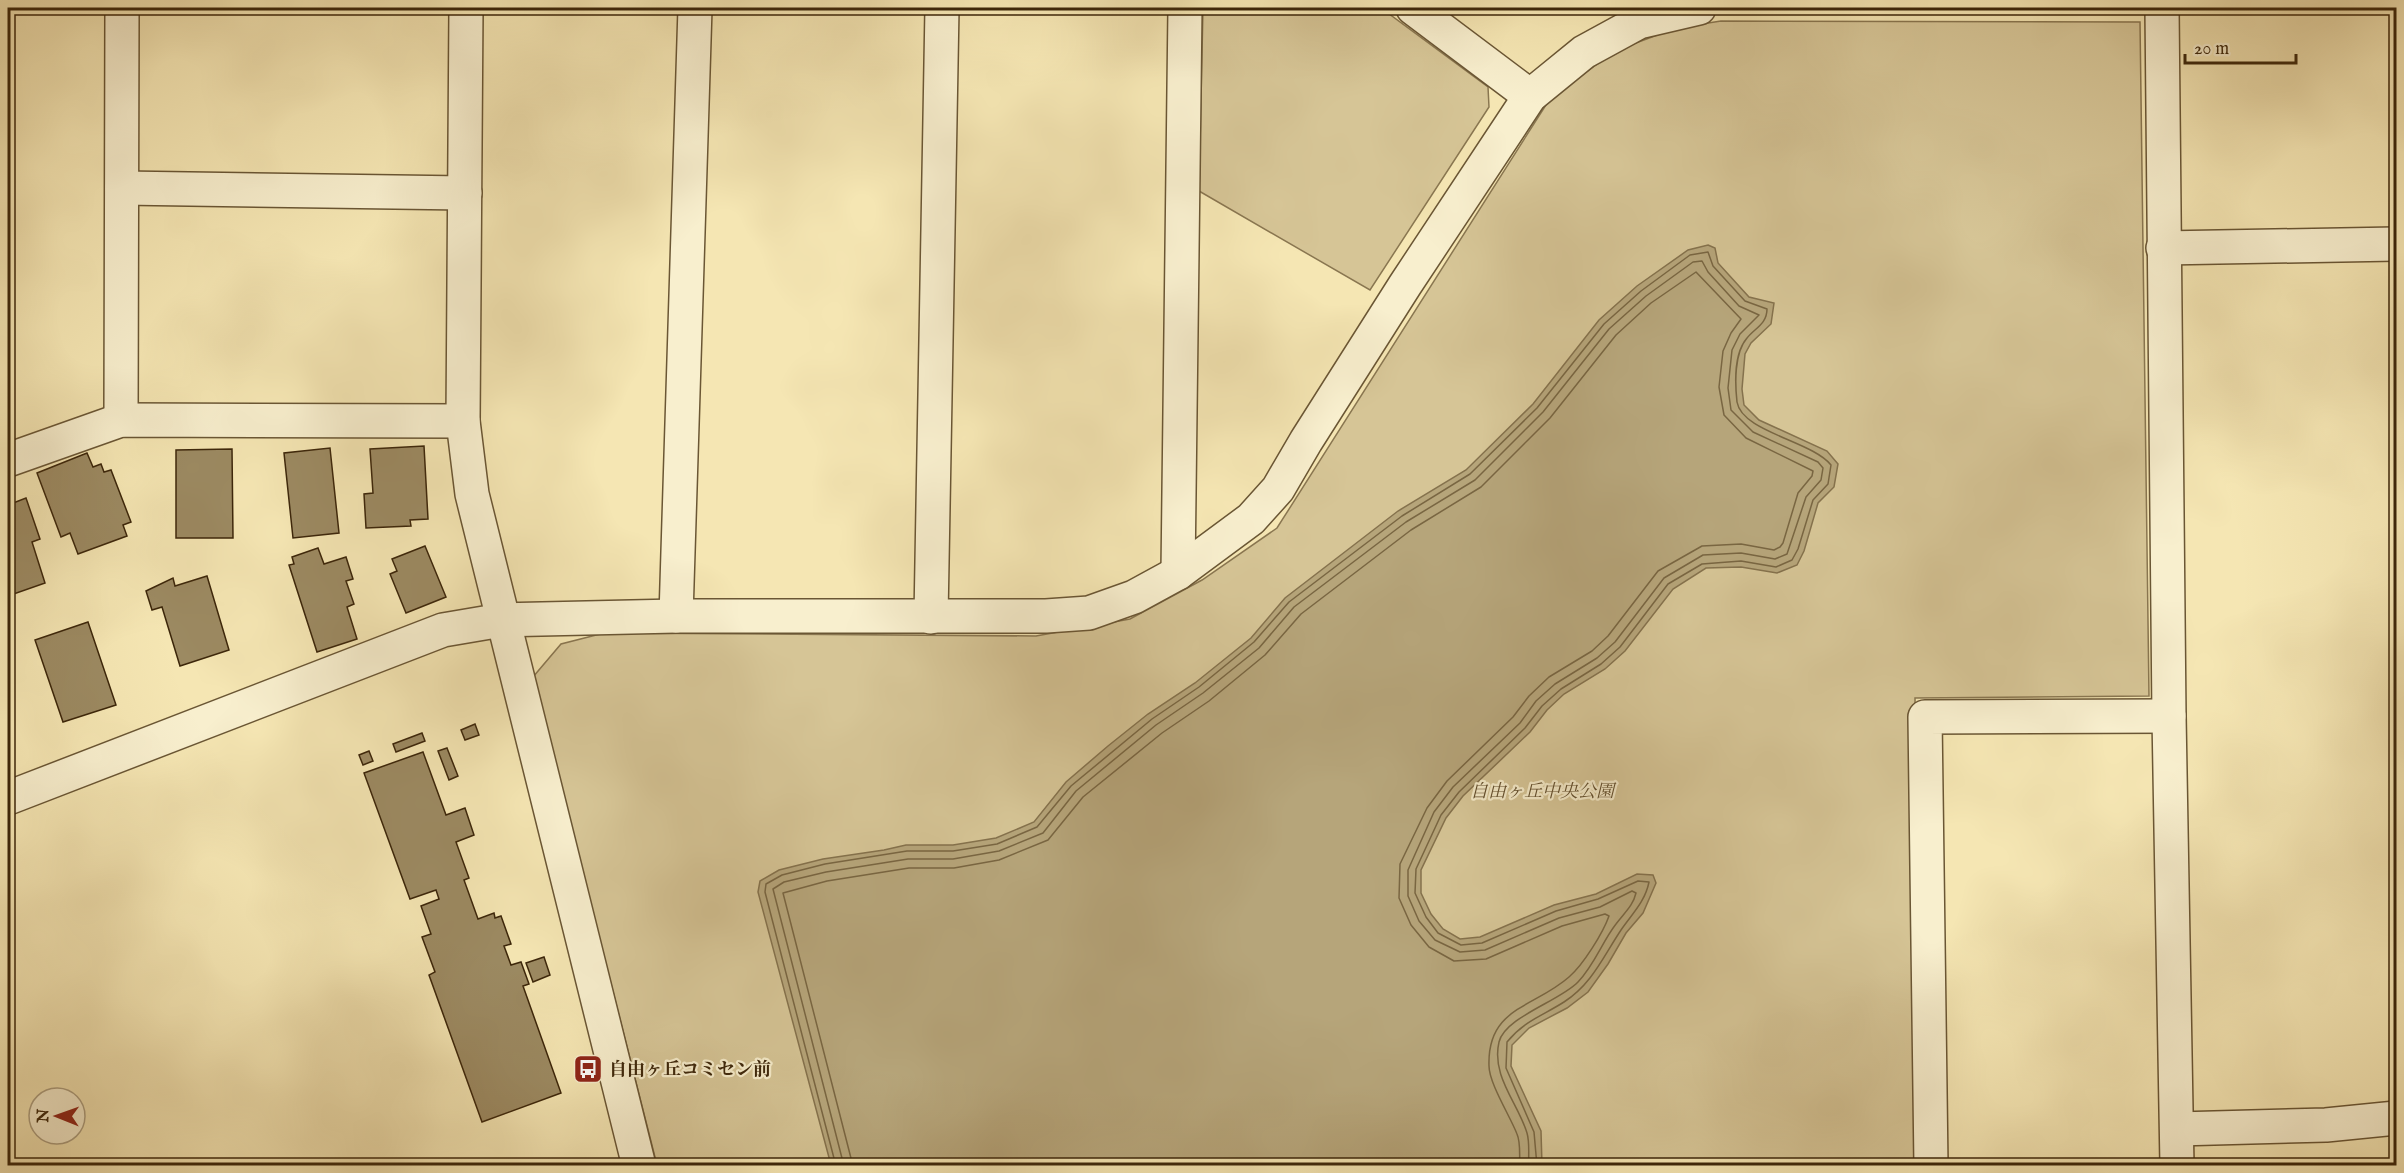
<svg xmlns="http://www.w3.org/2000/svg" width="2404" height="1173" viewBox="0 0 2404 1173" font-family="'IM FELL English','Noto Serif JP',serif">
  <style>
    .green { fill: #d6c596; stroke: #897650; stroke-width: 1.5 }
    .water { fill: #b6a57a; stroke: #85724d; stroke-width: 1.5 }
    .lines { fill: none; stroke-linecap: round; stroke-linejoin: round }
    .shore { stroke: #796642; stroke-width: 1.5 }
    .building { fill: #9c8a62; stroke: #3c260a; stroke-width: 1.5 }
    .minor-casing { stroke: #6a5634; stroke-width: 36 }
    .minor { stroke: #f8efce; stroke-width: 33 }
    .labels { text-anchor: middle; stroke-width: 4.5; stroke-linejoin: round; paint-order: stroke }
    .park-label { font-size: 18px; font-style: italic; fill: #624e2d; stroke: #f8efce }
    .poi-label { font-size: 18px; font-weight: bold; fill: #3c260a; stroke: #f8efce; text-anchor: start }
  </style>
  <rect width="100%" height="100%" fill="#f5e6b3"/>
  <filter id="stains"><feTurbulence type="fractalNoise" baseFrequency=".00333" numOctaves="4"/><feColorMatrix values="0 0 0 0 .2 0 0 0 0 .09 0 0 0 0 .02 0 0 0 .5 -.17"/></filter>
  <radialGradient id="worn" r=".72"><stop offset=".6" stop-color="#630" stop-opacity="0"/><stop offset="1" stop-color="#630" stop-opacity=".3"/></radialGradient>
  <!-- green -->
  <g class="green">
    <polygon points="1203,8 1381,8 1488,87 1489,107 1370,290 1199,191"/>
    <polygon points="1721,21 2140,22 2149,696 1915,698 1922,1165 657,1165 533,677 561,644 604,633 1036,636 1130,619 1202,580 1277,528 1551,97 1617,50 1676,28"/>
  </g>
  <!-- water -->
  <polygon class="water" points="1708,245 1715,248 1718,263 1749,297 1774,303 1771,324 1751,343 1745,354 1742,389 1744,405 1759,420 1827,451 1838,464 1834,487 1818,503 1804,551 1797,565 1777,573 1741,567 1706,568 1673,589 1625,651 1605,669 1564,694 1547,710 1530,732 1463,796 1446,818 1421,870 1421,893 1431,914 1443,929 1460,939 1480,937 1554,905 1596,894 1637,874 1653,875 1656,883 1643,913 1626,933 1608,964 1588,992 1567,1008 1529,1028 1512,1045 1511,1066 1541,1131 1542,1165 831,1165 758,892 760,881 779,870 823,859 884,850 906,845 953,845 996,838 1034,822 1066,782 1108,746 1148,714 1195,683 1251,638 1285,598 1398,511 1466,470 1533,404 1599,320 1637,286 1688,250"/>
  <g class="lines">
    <!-- shore -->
    <g class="shore">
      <path d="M836 1166 765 892 766 884 782 875 825 864 907 851H953L997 844 1037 827 1071 786 1152 719 1199 687 1254 642 1289 602 1402 516 1470 474 1537 408 1604 324 1641 291 1690 255 1708 252 1713 266 1745 301 1767 309C1767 324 1755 328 1747 338 1734 353 1735 384 1737 402 1742 432 1812 441 1831 465L1828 484 1813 500 1798 549 1792 560 1776 567 1741 561 1702 564 1668 584 1620 647 1601 664 1561 689 1542 706 1525 728 1459 792 1441 815 1416 869 1415 893 1426 917 1438 933 1461 945 1482 943 1556 911 1598 899 1638 881 1649 882C1645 902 1632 914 1621 930 1603 957 1592 984 1564 1002 1542 1016 1524 1021 1507 1042L1506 1068 1534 1132 1537 1166"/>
      <path d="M844 1166 773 889 784 882 826 872 908 859H953L999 851 1043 833 1076 791 1156 725 1203 693 1259 648 1294 607 1406 522 1475 480 1543 412 1609 329 1646 296 1693 262 1702 261 1708 272 1739 306 1759 315 1740 334 1732 350 1728 388 1731 410 1753 432 1818 462 1823 468 1821 480 1806 497 1787 554 1775 559 1741 553 1703 555 1664 578 1615 642 1597 658 1555 684 1536 701 1520 723 1453 787 1434 812 1408 870V896L1419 921 1435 940 1460 952 1485 950 1559 918 1600 907 1632 891 1636 893C1633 906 1624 913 1616 924 1602 942 1595 964 1578 982 1560 1001 1505 1017 1499 1042 1491 1076 1518 1103 1527 1133 1530 1143 1528 1155 1529 1166"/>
      <path d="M853 1166 783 893 827 881 909 868H954L999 860 1048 840 1083 797 1162 733 1209 701 1265 655 1301 614 1411 530 1481 487 1550 418 1616 335 1651 303 1696 272 1741 319 1731 333 1723 351 1719 387 1724 415 1746 438 1813 471 1812 476 1798 493 1783 543 1780 547 1774 550 1741 544 1702 546 1658 571 1608 636 1592 651 1549 677 1529 696 1513 717 1447 781 1427 808 1400 864 1399 898 1411 925 1429 947 1454 961 1486 959 1562 926 1605 914 1609 916C1603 933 1583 965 1569 977 1534 1008 1487 1007 1489 1066 1489 1083 1510 1116 1517 1134 1521 1143 1519 1155 1520 1166"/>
    </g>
  </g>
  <!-- building -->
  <g class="building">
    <polygon points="424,446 428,519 410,520 411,526 366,528 364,494 373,493 370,449"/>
    <polygon points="330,448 339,533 293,538 284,453"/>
    <polygon points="232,449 233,538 176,538 176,450"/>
    <polygon points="87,453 93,467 101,464 104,472 111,470 131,522 123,525 127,536 78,554 70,533 61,537 37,473"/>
    <polygon points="26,498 40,539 32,542 45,583 8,596 8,505"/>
    <polygon points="425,546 446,597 406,613 390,574 397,571 392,559"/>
    <polygon points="318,548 324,564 346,557 353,579 346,581 354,604 347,607 357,639 317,652 289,565 294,564 292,557"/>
    <polygon points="207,576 229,650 180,666 162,607 152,610 146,591 173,578 175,586"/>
    <polygon points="88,622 116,705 63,722 35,640"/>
    <polygon points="475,724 479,735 465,740 461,730"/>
    <polygon points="422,733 425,741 396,752 393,744"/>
    <polygon points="447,748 458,776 449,780 438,751"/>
    <polygon points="369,751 373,761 363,765 359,755"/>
    <polygon points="423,752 446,815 465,808 474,835 456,842 469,878 464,880 478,919 494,913 495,918 501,916 511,944 504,946 511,965 521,962 529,984 523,986 561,1093 482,1122 429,975 435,972 422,937 431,934 421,906 439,899 436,890 410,899 364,773"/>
    <polygon points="544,957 550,975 533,982 526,963"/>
  </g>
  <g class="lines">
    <!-- minor casing -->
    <g class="minor-casing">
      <g id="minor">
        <polyline points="466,8 463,421 472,494 639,1166"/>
        <polyline points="1413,8 1530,96"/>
        <polyline points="2162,8 2169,716 2177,1166"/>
        <polyline points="122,188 465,193"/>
        <polyline points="2163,248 2396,244"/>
        <polyline points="121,420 122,8"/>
        <polyline points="8,460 121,420 463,421"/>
        <polyline points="1178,573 1185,8"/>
        <polyline points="676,616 695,8"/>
        <polyline points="931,617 942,8"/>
        <polyline points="8,798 443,630 502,620 676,616 1046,616 1089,613 1134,597 1178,573 1251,519 1278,489 1306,441 1405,285 1530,96 1584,52 1639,22 1699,8"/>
        <polyline points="2177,1129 2326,1125 2396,1118"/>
        <polyline points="1931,1166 1925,717 2169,716"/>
      </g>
    </g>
    <!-- minor -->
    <use href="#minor" class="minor"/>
  </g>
  <!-- icons -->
  <defs>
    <g id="bus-square" transform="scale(1.5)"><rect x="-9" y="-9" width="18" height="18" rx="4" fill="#8f2418" stroke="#f8efce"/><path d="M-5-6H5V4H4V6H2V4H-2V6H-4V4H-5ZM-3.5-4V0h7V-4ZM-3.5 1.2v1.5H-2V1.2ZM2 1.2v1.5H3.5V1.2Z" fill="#fff"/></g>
  </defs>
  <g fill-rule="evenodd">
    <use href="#bus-square" x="588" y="1069"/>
  </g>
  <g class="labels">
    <!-- park labels -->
    <g class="park-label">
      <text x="1542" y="797">自由ヶ丘中央公園</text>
    </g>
    <!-- poi labels -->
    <g class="poi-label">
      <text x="609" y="1075">自由ヶ丘コミセン前</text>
    </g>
  </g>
  <!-- margin -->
  <rect width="2404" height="1173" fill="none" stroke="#f5e6b3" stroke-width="30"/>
  <rect x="9" y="9" width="2386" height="1155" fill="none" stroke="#3c260a" stroke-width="3"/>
  <rect x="15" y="15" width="2374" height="1143" fill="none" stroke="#3c260a" stroke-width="1.5"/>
  <!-- north arrow -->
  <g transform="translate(57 1116) rotate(271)"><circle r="28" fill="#f8efce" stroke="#ad9f80" stroke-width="1.5"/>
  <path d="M0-4.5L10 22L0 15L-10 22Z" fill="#8f2418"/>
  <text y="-9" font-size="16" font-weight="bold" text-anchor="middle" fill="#3c260a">N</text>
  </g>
  <!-- scale -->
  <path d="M2185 54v9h111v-9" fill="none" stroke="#3c260a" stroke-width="3"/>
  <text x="2194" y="54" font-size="18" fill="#3c260a" stroke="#f8efce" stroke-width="4.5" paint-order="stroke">20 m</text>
  <rect width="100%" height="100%" filter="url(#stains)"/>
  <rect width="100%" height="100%" fill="url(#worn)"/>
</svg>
